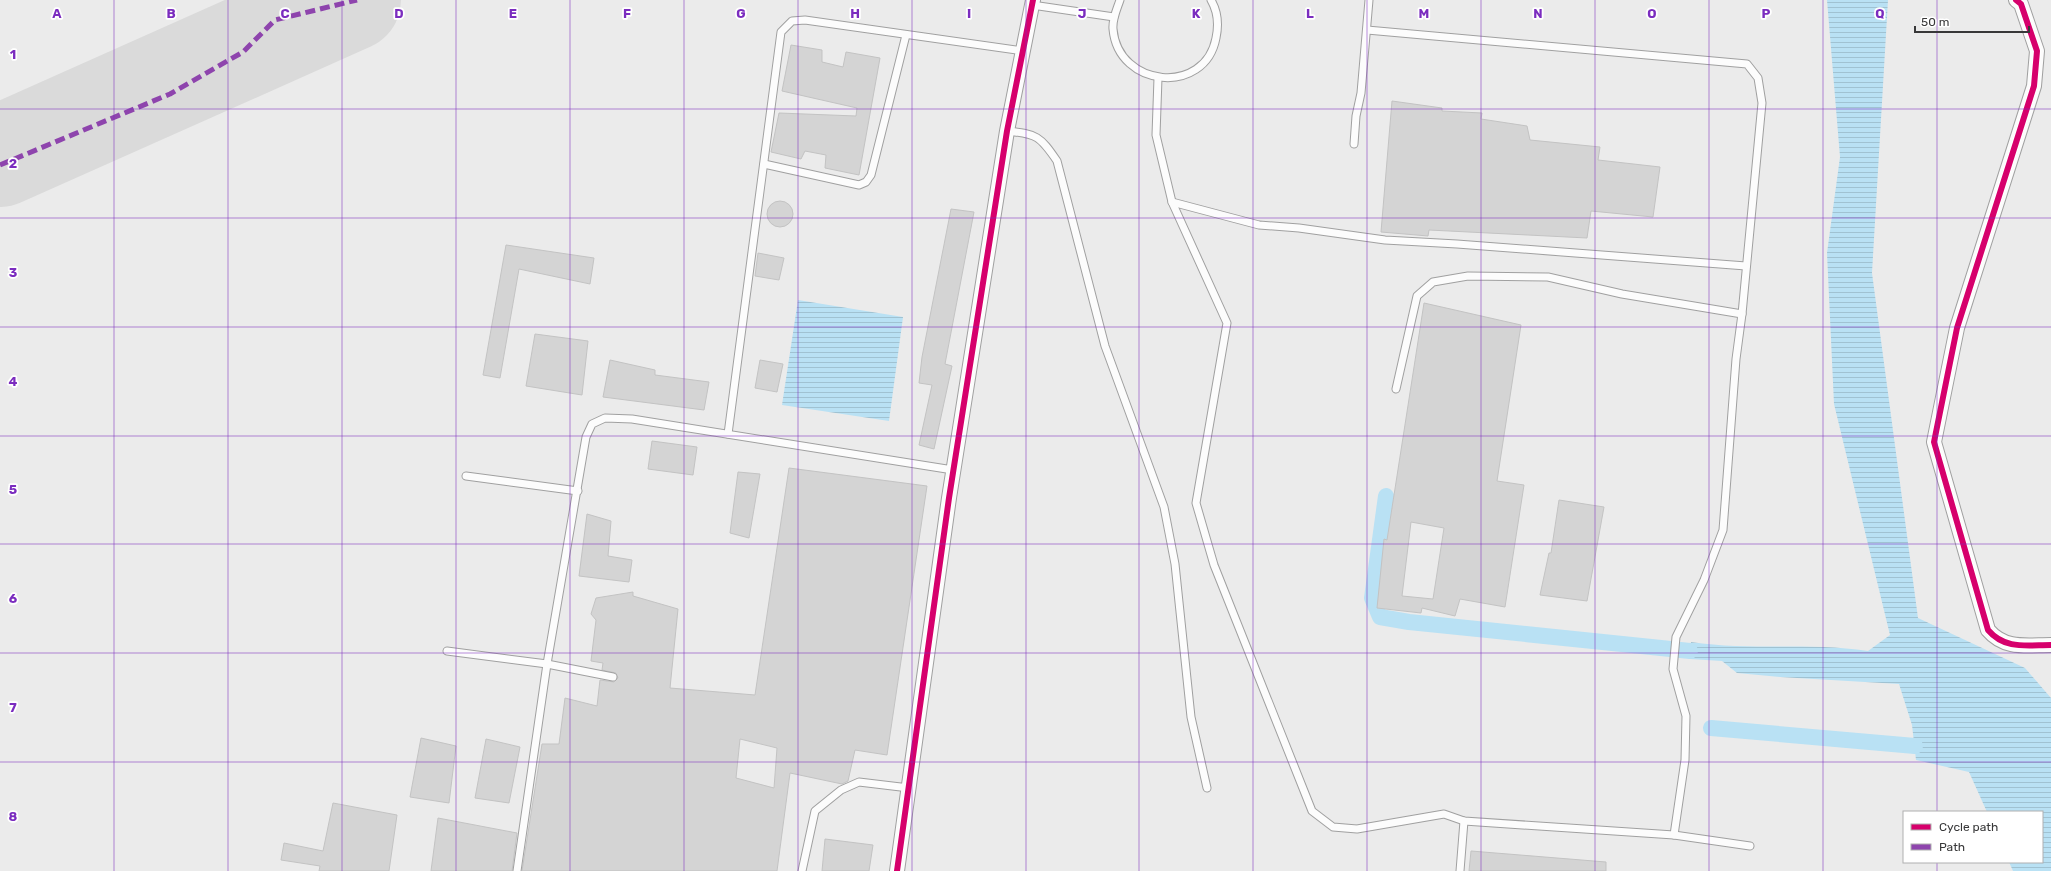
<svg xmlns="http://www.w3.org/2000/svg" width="2051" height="871" viewBox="0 0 2051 871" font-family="Rubik,sans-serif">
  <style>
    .water { fill: url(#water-rules) }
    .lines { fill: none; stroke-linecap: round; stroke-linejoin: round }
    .canal { stroke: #b9e1f4; stroke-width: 16 }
    .runway { stroke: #dadada; stroke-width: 102 }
    .building { fill: #d4d4d4; stroke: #c3c3c3; fill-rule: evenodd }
    .lane-casing { stroke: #a0a0a0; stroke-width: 9 }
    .street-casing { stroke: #a0a0a0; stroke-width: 16 }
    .lane { stroke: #fcfcfc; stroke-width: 7 }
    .street { stroke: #fcfcfc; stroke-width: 14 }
    .quiet { stroke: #8e44ad; stroke-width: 5; stroke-dasharray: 10 5; stroke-linecap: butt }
    .cycleway-casing { stroke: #fff; stroke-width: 8 }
    .cycleway { stroke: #d6006c; stroke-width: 6 }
    .grid { fill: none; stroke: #7b2cbf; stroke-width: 1; stroke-opacity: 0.55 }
    .grid-label { font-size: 13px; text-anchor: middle; font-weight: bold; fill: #7b2cbf; stroke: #fff; stroke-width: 3.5; stroke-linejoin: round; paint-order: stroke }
  </style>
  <defs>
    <pattern id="water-rules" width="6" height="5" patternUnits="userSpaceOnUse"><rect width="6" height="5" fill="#b9e1f4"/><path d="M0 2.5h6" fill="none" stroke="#a0c2d2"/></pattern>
  </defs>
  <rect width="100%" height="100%" fill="#ebebeb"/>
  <!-- water -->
  <g class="water">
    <path d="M1827 0H1888L1872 273 1918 618 2025 668 2051 698V871H2013L2009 862H2042V812H1987L1969 772 1916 760 1912 725 1899 684 1780 677 1737 673 1722 661 1690 659 1691 642C1750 651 1809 642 1868 651L1890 635 1834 404 1827 253 1840 157Z"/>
    <polygon points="798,300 903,317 889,421 782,405"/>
  </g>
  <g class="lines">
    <!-- canal -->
    <g class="canal">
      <polyline points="1386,496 1372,598 1380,617 1409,622 1690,651"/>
      <polyline points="1711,728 1915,746"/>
    </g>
    <!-- runway -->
    <polyline class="runway" points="0,156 350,0"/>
  </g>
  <!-- building -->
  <g class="building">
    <polygon points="791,45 822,50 822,62 843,67 846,52 880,58 859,175 825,168 826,155 805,151 801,159 771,152 779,113 856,116 857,108 782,91"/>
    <polygon points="1392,101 1442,108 1442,111 1482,113 1481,119 1527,126 1530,140 1600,147 1598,160 1660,167 1653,217 1591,211 1587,238 1429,230 1428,236 1381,232"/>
    <circle cx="780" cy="214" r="13"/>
    <polygon points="951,209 974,212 945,364 952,366 934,449 919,445 932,385 919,383 922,357"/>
    <polygon points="506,245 594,258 590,284 519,269 500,378 483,375"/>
    <polygon points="758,253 784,258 779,280 755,276"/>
    <path d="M1424 303 1521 325 1497 481 1524 485 1505 607 1460 599 1455 616 1422 608 1421 613 1377 608 1384 539 1387 540ZM1411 522 1444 528 1433 599 1402 596Z"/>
    <polygon points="535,334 588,341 582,395 526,386"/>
    <polygon points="610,360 655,370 655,375 709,382 704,410 603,397"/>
    <polygon points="760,360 783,364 777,392 755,388"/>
    <polygon points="652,441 697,447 693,475 648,469"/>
    <path d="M789 468 927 486 887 755 855 750 848 781 842 784 790 773 777 871H522L542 744H559L565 698 597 706 600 680 614 682 618 678 616 673 602 670 603 663 591 661 596 620 591 614 596 598 633 592V596L678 609 670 688 755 695ZM740 739 777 748 774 788 736 778Z"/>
    <polygon points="738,472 760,474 749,538 730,533"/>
    <polygon points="1559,500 1604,507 1587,601 1540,595 1549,553 1551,553"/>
    <polygon points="587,514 611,521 608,556 632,560 629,582 579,576"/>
    <polygon points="421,738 456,746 449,803 410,797"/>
    <polygon points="486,739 520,747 509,803 475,798"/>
    <polygon points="333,803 397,815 389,871 319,871 320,866 281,860 284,843 323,851"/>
    <polygon points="438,818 517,833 512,871 431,871"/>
    <polygon points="825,839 873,845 869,871 822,871"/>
    <polygon points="1471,851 1606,862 1606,871 1469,871"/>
  </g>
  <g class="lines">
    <!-- lane casing -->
    <g class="lane-casing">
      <g id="lane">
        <path d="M1120 0C1117 9 1112 19 1113 29 1118 88 1205 96 1216 38 1219 24 1218 12 1211 0"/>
        <polyline points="1032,5 1114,17"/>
        <polyline points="1367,30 1747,64 1758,78 1762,103 1742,314"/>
        <polyline points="1158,78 1156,135 1172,202 1227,323 1196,503 1214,565 1312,811 1333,827 1357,829 1444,814 1464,821 1674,835 1750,846"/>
        <path d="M1007 131C1037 134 1040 136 1057 161L1105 346 1164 507 1175 564 1191 717 1207 788"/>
        <polyline points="1354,144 1356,116 1361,93 1369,0"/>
        <polyline points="764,164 859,185 866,182 871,175 906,35"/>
        <polyline points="1172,202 1259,225 1299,228 1385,240 1457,244 1746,266"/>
        <polyline points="1396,389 1417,296 1433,282 1468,276 1548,277 1622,294 1742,314 1736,359 1723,530 1704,580 1676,637 1673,669 1686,716 1685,760 1674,835"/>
        <polyline points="728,434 781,32 792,21 805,20 1023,51"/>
        <polyline points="466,476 578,491"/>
        <polyline points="447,651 547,664 613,677"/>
        <polyline points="517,871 547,664 586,437 592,424 605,418 632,419 953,470"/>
        <polyline points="802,871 815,811 841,790 859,782 909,788"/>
        <polyline points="1460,871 1464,821"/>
      </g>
    </g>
    <!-- street casing -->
    <g class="street-casing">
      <g id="street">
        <path d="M2016 0 2021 4 2037 51 2034 86 1957 328 1934 442 1988 630C2005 650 2027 645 2051 645"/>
        <polyline points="897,871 949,498 1007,131 1033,0"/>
      </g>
    </g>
    <!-- lane -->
    <use href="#lane" class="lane"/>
    <!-- street -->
    <use href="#street" class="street"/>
    <!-- quiet -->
    <polyline class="quiet" points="0,165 170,94 243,52 275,20 357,0"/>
    <!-- cycleway casing -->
    <g class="cycleway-casing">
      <g id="cycleway">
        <path d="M2016 0 2021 4 2037 51 2034 86 1957 328 1934 442 1988 630C2005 650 2027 645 2051 645"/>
        <polyline points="897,871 949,498 1007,131 1033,0"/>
      </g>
    </g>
    <!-- cycleway -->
    <use href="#cycleway" class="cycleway"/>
  </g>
  <!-- grid -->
  <path class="grid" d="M114 0V871M228 0V871M342 0V871M456 0V871M570 0V871M684 0V871M798 0V871M912 0V871M1026 0V871M1139 0V871M1253 0V871M1367 0V871M1481 0V871M1595 0V871M1709 0V871M1823 0V871M1937 0V812M0 109H2051M0 218H2051M0 327H2051M0 436H2051M0 544H2051M0 653H2051M0 762H2051M1937 862V871"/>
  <g class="grid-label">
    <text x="57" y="18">A</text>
    <text x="171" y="18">B</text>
    <text x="285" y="18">C</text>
    <text x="399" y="18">D</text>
    <text x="513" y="18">E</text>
    <text x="627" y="18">F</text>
    <text x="741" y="18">G</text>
    <text x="855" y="18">H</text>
    <text x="969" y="18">I</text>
    <text x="1082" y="18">J</text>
    <text x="1196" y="18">K</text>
    <text x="1310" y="18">L</text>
    <text x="1424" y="18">M</text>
    <text x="1538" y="18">N</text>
    <text x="1652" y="18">O</text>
    <text x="1766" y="18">P</text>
    <text x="1880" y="18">Q</text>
    <text x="13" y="59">1</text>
    <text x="13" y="168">2</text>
    <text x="13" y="277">3</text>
    <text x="13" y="386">4</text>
    <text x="13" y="494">5</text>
    <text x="13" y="603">6</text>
    <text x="13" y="712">7</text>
    <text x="13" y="821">8</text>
  </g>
  <!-- legend -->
  <rect x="1903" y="811" width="140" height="52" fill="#ffffff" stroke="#afafb0"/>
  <rect x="1911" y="824" width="20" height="6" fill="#d6006c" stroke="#afafb0"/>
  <text x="1939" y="831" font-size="12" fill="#383839">Cycle path</text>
  <rect x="1911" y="844" width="20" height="6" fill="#8e44ad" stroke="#afafb0"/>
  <text x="1939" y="851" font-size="12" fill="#383839">Path</text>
  <!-- scale -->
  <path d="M1915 26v6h114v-6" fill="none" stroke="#383839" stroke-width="2"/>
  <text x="1921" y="26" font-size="12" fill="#383839" stroke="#ffffff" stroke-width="3" paint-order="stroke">50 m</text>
</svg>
